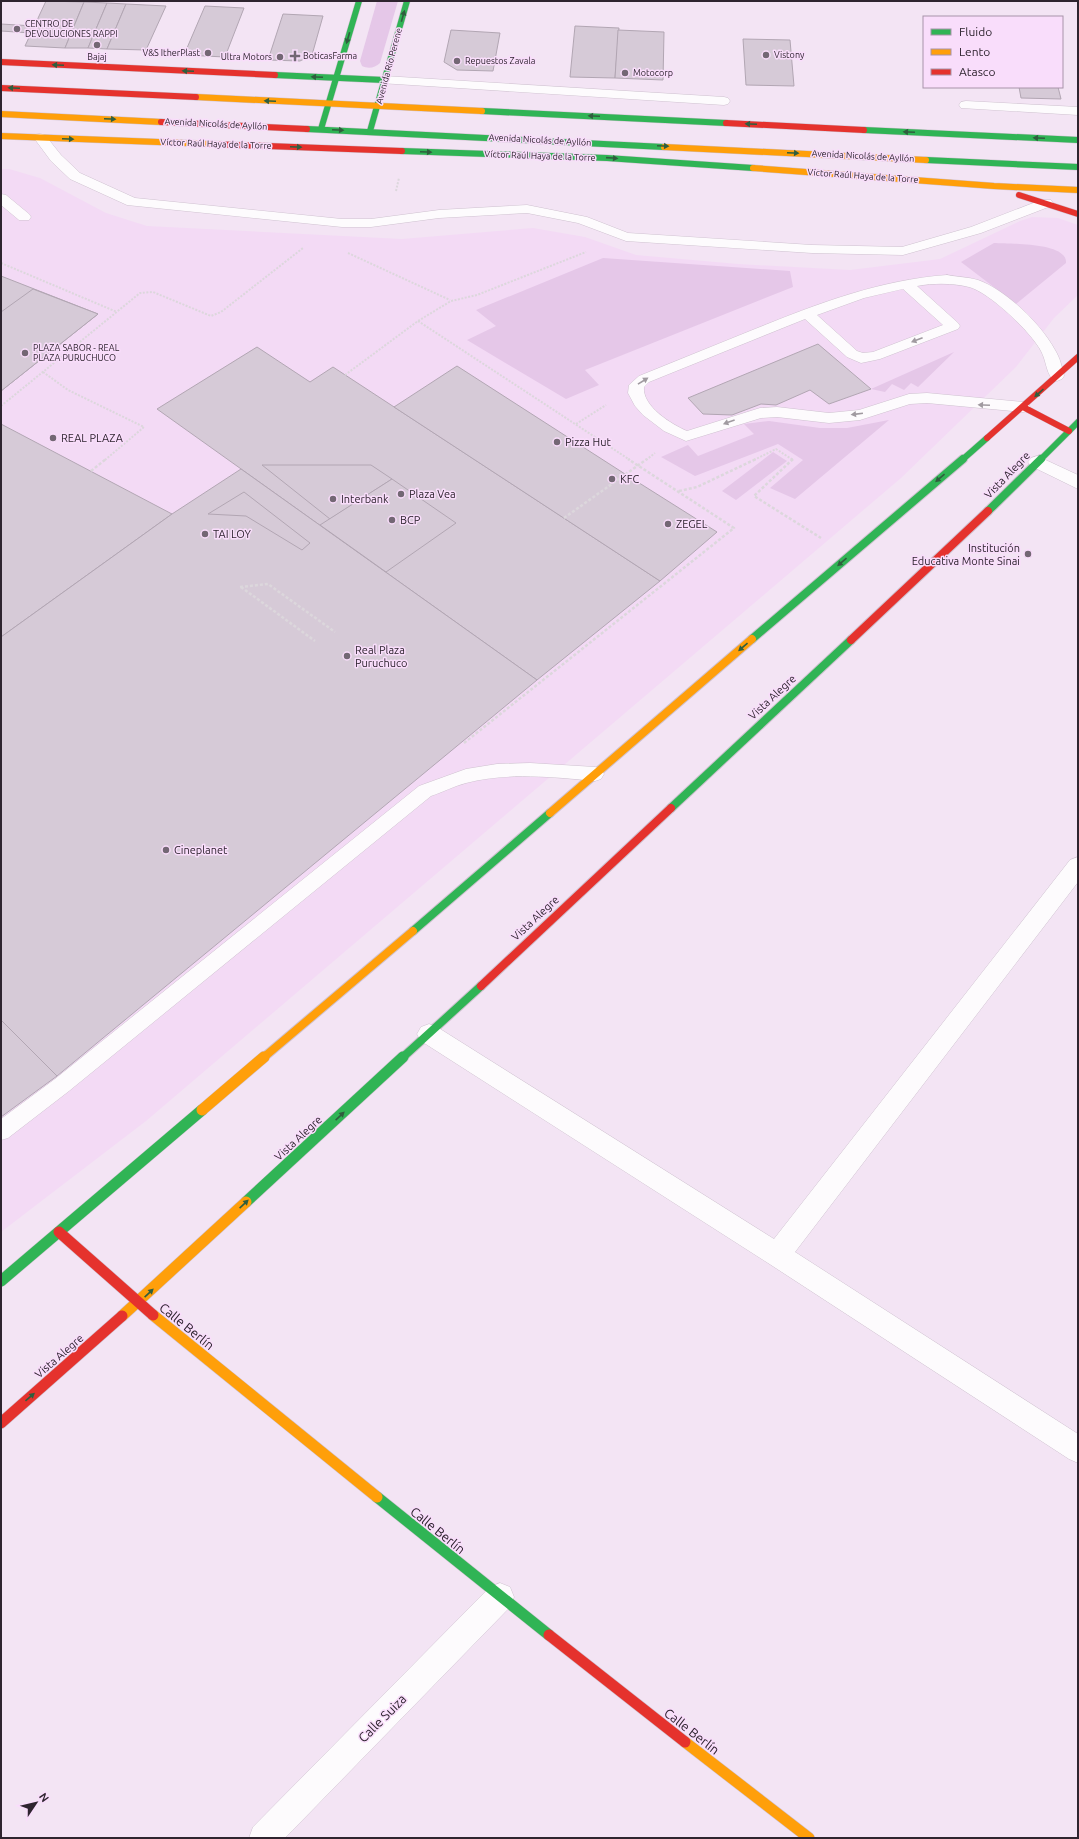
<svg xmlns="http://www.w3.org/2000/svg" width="1079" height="1839" viewBox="0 0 1079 1839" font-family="Ubuntu,sans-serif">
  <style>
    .built { fill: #f3daf5 }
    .green { fill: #e5c7e8 }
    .building { fill: #d6cad7; stroke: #b2a6b3 }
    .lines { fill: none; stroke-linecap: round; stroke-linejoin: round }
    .lane-casing { stroke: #cfc2d0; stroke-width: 1 }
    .street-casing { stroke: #cfc2d0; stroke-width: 1 }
    .fast-far2-casing { stroke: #cfc2d0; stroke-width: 7 }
    .fast-far1-casing { stroke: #cfc2d0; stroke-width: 10 }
    .fast-casing { stroke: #cfc2d0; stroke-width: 12 }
    .slow-far2-casing { stroke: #cfc2d0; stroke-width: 7 }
    .slow-far1-casing { stroke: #cfc2d0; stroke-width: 10 }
    .slow-casing { stroke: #cfc2d0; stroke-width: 12 }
    .jam-far2-casing { stroke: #cfc2d0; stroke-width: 7 }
    .jam-far1-casing { stroke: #cfc2d0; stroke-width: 10 }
    .jam-casing { stroke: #cfc2d0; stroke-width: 12 }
    .path-far1 { stroke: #dcd7dc; stroke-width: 2; stroke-dasharray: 2 1.5; stroke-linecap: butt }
    .path { stroke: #dcd7dc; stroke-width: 2.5; stroke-dasharray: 3 2; stroke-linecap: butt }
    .lane { fill: #fdfbfd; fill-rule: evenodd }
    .street { fill: #fdfbfd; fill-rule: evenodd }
    .fast-far2 { stroke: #30b455; stroke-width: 6 }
    .fast-far1 { stroke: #30b455; stroke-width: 8 }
    .fast { stroke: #30b455; stroke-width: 11 }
    .slow-far2 { stroke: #ff9f0a; stroke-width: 6 }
    .slow-far1 { stroke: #ff9f0a; stroke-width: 8 }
    .slow { stroke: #ff9f0a; stroke-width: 11 }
    .jam-far2 { stroke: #e5322d; stroke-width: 6 }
    .jam-far1 { stroke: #e5322d; stroke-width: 8 }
    .jam { stroke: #e5322d; stroke-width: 11 }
    .oneway { fill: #2f5e3e }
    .oneway2 { fill: #a09aa0 }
    .poi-dot { fill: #736774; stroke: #f9ddfb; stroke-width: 1.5 }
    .labels { text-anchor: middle; stroke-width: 3; stroke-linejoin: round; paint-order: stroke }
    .far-poi-label { font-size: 9px; fill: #2e242f; stroke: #f9ddfb; text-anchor: start }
    .far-street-label { font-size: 9px; fill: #2e242f; stroke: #f9ddfb }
    .poi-label { font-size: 11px; fill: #2e242f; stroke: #f9ddfb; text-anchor: start }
    .street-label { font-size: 11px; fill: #2e242f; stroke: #f9ddfb }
    .near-street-label { font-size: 13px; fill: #2e242f; stroke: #f9ddfb }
  </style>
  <rect width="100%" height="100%" fill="#f3e4f4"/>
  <!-- built -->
  <polygon class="built" points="1,169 9,169 40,178 106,213 147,226 402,239 533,228 585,237 636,255 738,264 850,270 940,259 1020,221 1032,217 1058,218 1078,225 1078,295 1054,318 1016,367 901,478 146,1121 1,1232"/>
  <!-- green -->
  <g class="green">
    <path d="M377 1H398L380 63C375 68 368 69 362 66L360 61Z"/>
    <path d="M994 243C1009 244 1068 242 1066 263L1016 304 961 262Z"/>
    <polygon points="603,258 790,271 793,287 585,370 599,385 566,399 467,340 496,326 476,310"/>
    <polygon points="954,352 918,387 911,383 904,390 892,384 885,392 871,389"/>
    <polygon points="889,420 795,499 770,488 803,460 778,444 695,476 661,457 688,445 698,456 754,434 744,424 769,421 820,428 847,428"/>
    <polygon points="773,452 787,461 736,500 722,491"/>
  </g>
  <!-- building -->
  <g class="building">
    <polygon points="46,1 84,2 65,48 25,46"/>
    <polygon points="84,2 107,3 88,48 65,48"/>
    <polygon points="107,3 126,4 107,49 88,48"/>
    <polygon points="126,4 166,6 146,50 107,49"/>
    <polygon points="205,6 244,8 225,57 184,55"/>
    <polygon points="283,14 323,16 312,55 300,61 268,60"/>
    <polygon points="1,24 34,26 31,33 1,31"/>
    <polygon points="575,26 619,28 615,78 570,77"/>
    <polygon points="451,30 500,33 493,71 457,70 444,62"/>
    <polygon points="618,30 664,32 663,80 615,78"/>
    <polygon points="743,39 790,40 794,86 746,85"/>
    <polygon points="1019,87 1058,87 1061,99 1021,98"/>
    <polygon points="1,276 98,314 1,391"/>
    <polygon points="33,289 98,314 1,391 1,312"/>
    <polygon points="818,344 871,389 829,404 810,390 776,405 761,404 732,415 703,414 688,398"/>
    <polygon points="257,347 310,382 333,367 660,581 537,680 157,409"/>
    <polygon points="457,366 625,474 717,532 660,581 394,407"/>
    <polygon points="1,424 172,514 1,637"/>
    <polygon points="262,465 371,465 392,479 330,519"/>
    <polygon points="241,469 537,680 57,1076 1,1020 1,637 172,514"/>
    <polygon points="392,479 456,523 386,572 320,525"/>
    <polygon points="244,492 310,543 302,550 246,516 208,514"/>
    <polygon points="1,1020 57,1076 1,1117"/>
  </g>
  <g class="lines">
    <!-- lane casing -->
    <g class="lane-casing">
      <g id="lane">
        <polygon points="384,76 724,97 728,98 730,101 728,104 724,105 380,83 378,80 380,77"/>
        <polygon points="40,134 45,135 61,155 80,173 135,198 342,219 371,219 439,210 527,205 587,217 628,233 812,245 902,247 971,227 1041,200 1051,200 1053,203 1051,206 981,233 903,255 812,253 626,241 578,223 527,213 439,218 371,227 342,227 127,205 70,179 51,161 34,138 35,135"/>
        <polygon points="1,194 6,195 29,214 31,217 29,220 19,220 1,205"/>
        <path d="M947 275C957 277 968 277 978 280 1006 290 1041 324 1055 350 1060 358 1062 367 1064 376L1062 379 1057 381 1052 379C1046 371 1046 360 1041 351 1031 332 989 292 969 287 953 283 933 283 917 286L958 323 960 326 958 329 880 359 861 363 847 357 805 319 649 382 644 387C642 406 671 424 687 431L760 408 777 407 829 413 859 410 909 394 927 393 1023 402 1028 403 1030 407 1028 411 1023 412 927 403 910 404 860 420 829 423 777 417 761 418 686 441 664 431 643 415 635 406 628 393 629 385 639 376C678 360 716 345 755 329 817 304 879 280 947 275ZM903 289 943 325 873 352 863 353 857 351 817 315 864 298Z"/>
        <path d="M530 763 595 767 601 769 604 774 601 779 595 781C553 777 508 772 466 783 454 786 443 792 431 796L69 1091 8 1138 1 1140V1119L55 1079 419 786 466 769 497 764Z"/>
      </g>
    </g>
    <!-- street casing -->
    <g class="street-casing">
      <g id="street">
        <polygon points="966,101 1078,107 1078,115 961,108 959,105 961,102"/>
        <polygon points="1037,456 1078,475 1078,489 1031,466 1028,462 1031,458"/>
        <polygon points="1078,857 1078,882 795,1252 1078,1434 1078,1463 1069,1459 768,1263 421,1041 417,1034 421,1027 429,1024 437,1027 774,1239 1070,860"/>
        <polygon points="500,1583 510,1587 514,1597 510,1607 285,1838 249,1838 253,1827 490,1587"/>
      </g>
    </g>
    <!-- fast-far2 casing -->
    <g class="fast-far2-casing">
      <g id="fast-far2">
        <polyline points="275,75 384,80"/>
        <polyline points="482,111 726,123"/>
        <polyline points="307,129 664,147"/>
        <polyline points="321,129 359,1"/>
        <polyline points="864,130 1078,140"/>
        <polyline points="370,131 407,1"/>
        <polyline points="402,151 607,158 753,168"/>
        <polyline points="926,160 1078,167"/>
        <polyline points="962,460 987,438"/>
        <polyline points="1040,460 1078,422"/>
      </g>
    </g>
    <!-- fast-far1 casing -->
    <g class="fast-far1-casing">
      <g id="fast-far1">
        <polyline points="988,511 1041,459"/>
        <polyline points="752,639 963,459"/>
        <polyline points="671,808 851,640"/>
        <polyline points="413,931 550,813"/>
        <polyline points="402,1058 481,986"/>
      </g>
    </g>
    <!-- fast casing -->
    <g class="fast-casing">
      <g id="fast">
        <polyline points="246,1202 403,1057"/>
        <polyline points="1,1281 202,1110"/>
        <polyline points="377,1497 549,1635"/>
      </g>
    </g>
    <!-- slow-far2 casing -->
    <g class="slow-far2-casing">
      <g id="slow-far2">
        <polyline points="196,97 482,111"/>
        <polyline points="1,114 161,122"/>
        <polyline points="1,136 210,144"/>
        <polyline points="664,147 926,160"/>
        <polyline points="753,168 994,186 1078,190"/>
      </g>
    </g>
    <!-- slow-far1 casing -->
    <g class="slow-far1-casing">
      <g id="slow-far1">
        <polyline points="550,813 752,639"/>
        <polyline points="263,1058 413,931"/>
      </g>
    </g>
    <!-- slow casing -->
    <g class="slow-casing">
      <g id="slow">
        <polyline points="202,1110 264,1057"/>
        <polyline points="153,1315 377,1497"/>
        <polyline points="122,1316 246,1202"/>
        <polyline points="685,1742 809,1838"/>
      </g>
    </g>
    <!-- jam-far2 casing -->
    <g class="jam-far2-casing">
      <g id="jam-far2">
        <polyline points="1,62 275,75"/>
        <polyline points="1,88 196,97"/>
        <polyline points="161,122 307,129"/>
        <polyline points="726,123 864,130"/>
        <polyline points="210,144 402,151"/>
        <polyline points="1019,195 1078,214"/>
        <polyline points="1023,407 1069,431"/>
        <polyline points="987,438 1078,357"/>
      </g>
    </g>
    <!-- jam-far1 casing -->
    <g class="jam-far1-casing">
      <g id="jam-far1">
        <polyline points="851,640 988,511"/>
        <polyline points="481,986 671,808"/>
      </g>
    </g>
    <!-- jam casing -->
    <g class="jam-casing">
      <g id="jam">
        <polyline points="59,1232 153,1315"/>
        <polyline points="1,1423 122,1316"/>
        <polyline points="549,1635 685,1742"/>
      </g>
    </g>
    <!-- path-far1 -->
    <g class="path-far1">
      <polyline points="396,191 399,178"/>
      <polyline points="348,253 450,300"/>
      <polyline points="1,263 117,312"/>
      <polyline points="418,321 630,460"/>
      <polyline points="43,372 68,390 144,427 105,460"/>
      <polyline points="345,375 418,321 451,301 477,295 586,252"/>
      <polyline points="1,406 140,293 153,292 211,316 221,312 303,248"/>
      <polyline points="576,424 606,405"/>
      <polyline points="646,460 655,453"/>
      <polyline points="754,460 776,449 793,460"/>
    </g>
    <!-- path -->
    <g class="path">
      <polyline points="793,459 754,496 821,538"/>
      <polyline points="91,471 106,459"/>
      <polyline points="679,491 697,487 756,459"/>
      <polyline points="564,518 647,459"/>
      <polyline points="240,587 268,584 335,632"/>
      <polyline points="241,587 315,641"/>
      <polyline points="464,743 734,528 628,459"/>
    </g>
    <!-- lane -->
    <use href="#lane" class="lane"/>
    <!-- street -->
    <use href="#street" class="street"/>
    <!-- fast-far2 -->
    <use href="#fast-far2" class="fast-far2"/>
    <!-- fast-far1 -->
    <use href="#fast-far1" class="fast-far1"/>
    <!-- fast -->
    <use href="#fast" class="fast"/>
    <!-- slow-far2 -->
    <use href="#slow-far2" class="slow-far2"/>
    <!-- slow-far1 -->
    <use href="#slow-far1" class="slow-far1"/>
    <!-- slow -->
    <use href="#slow" class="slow"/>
    <!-- jam-far2 -->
    <use href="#jam-far2" class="jam-far2"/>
    <!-- jam-far1 -->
    <use href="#jam-far1" class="jam-far1"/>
    <!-- jam -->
    <use href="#jam" class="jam"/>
  </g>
  <!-- one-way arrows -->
  <defs><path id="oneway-solid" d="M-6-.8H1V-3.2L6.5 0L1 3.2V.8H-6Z"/></defs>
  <g class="oneway">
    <use href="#oneway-solid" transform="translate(403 16) rotate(-74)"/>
    <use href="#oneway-solid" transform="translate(348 38) rotate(106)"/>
    <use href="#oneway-solid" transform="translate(58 65) rotate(-177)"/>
    <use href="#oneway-solid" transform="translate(188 71) rotate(-177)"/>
    <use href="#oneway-solid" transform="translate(317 77) rotate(-177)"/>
    <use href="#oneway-solid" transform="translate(14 88) rotate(-177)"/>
    <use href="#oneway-solid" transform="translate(270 101) rotate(-177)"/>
    <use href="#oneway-solid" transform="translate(594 116) rotate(-177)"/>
    <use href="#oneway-solid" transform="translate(110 119) rotate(3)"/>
    <use href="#oneway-solid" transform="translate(751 124) rotate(-177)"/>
    <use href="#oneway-solid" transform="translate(338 130) rotate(2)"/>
    <use href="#oneway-solid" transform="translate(909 132) rotate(-177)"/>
    <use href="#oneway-solid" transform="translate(1039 138) rotate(-177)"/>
    <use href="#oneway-solid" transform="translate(68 139) rotate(2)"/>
    <use href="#oneway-solid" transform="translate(663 146) rotate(3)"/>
    <use href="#oneway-solid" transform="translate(296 147) rotate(2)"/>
    <use href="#oneway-solid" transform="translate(426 152) rotate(2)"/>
    <use href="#oneway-solid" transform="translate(793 153) rotate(3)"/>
    <use href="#oneway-solid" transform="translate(612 158) rotate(4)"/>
    <use href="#oneway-solid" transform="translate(1039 393) rotate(138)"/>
    <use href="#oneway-solid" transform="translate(940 478) rotate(139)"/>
    <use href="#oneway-solid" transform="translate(842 562) rotate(139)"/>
    <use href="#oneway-solid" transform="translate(743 647) rotate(139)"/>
    <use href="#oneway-solid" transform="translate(340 1116) rotate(-43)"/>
    <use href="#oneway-solid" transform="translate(244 1204) rotate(-43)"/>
    <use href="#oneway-solid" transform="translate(149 1293) rotate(-43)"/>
    <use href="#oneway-solid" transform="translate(30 1397) rotate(-41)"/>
  </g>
  <g class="oneway2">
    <use href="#oneway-solid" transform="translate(917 340) rotate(159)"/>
    <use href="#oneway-solid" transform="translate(643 381) rotate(-32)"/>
    <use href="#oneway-solid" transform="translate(984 405) rotate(-177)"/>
    <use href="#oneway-solid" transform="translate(857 414) rotate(173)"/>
    <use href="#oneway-solid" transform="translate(729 422) rotate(160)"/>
  </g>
  <!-- markers -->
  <g class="poi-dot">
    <circle cx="17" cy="29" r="4"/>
    <circle cx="97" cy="45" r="4"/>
    <circle cx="208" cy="53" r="4"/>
    <circle cx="766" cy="55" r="4"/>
    <path d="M293 50h4v4h4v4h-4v4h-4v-4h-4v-4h4z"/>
    <circle cx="280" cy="57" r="4"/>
    <circle cx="457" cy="61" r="4"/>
    <circle cx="625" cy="73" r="4"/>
    <circle cx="25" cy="353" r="4"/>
    <circle cx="53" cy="438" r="4"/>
    <circle cx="557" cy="442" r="4"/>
    <circle cx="612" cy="479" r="4"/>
    <circle cx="401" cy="494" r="4"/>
    <circle cx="333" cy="499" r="4"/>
    <circle cx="392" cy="520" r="4"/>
    <circle cx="668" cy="524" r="4"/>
    <circle cx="205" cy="534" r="4"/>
    <circle cx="1028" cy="554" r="4"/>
    <circle cx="347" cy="656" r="4"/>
    <circle cx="166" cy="850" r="4"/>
  </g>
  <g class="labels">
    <!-- far-poi labels -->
    <g class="far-poi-label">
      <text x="25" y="27">CENTRO DE<tspan x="25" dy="10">DEVOLUCIONES RAPPI</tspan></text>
      <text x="200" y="56" text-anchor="end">V&amp;S ItherPlast</text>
      <text x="774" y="58">Vistony</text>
      <text x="303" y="59">BoticasFarma</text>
      <text x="97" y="60" text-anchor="middle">Bajaj</text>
      <text x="272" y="60" text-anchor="end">Ultra Motors</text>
      <text x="465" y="64">Repuestos Zavala</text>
      <text x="633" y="76">Motocorp</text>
      <text x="33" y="351">PLAZA SABOR - REAL<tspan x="33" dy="10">PLAZA PURUCHUCO</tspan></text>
    </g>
    <!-- far-street labels -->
    <g class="far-street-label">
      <text transform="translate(389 66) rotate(-75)" y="3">Avenida Río Perene</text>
      <text transform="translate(216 124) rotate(3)" y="3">Avenida Nicolás de Ayllón</text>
      <text transform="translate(540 140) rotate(3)" y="3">Avenida Nicolás de Ayllón</text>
      <text transform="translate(216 144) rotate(2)" y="3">Víctor Raúl Haya de la Torre</text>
      <text transform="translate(540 156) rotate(2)" y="3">Víctor Raúl Haya de la Torre</text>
      <text transform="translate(863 156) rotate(3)" y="3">Avenida Nicolás de Ayllón</text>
      <text transform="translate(863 176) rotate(4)" y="3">Víctor Raúl Haya de la Torre</text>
    </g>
    <!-- poi labels -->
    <g class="poi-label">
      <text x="61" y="442">REAL PLAZA</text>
      <text x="565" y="446">Pizza Hut</text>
      <text x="620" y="483">KFC</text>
      <text x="409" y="498">Plaza Vea</text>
      <text x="341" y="503">Interbank</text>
      <text x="400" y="524">BCP</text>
      <text x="676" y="528">ZEGEL</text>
      <text x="213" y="538">TAI LOY</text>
      <text x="1020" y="552" text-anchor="end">Institución<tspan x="1020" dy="13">Educativa Monte Sinai</tspan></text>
      <text x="355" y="654">Real Plaza<tspan x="355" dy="13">Puruchuco</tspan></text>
      <text x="174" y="854">Cineplanet</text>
    </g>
    <!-- street labels -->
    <g class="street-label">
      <text transform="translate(1007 475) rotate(-46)" y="4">Vista Alegre</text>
      <text transform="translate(772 697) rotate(-43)" y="4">Vista Alegre</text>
      <text transform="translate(535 918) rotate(-43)" y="4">Vista Alegre</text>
      <text transform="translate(298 1138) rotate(-43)" y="4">Vista Alegre</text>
      <text transform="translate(59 1356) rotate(-41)" y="4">Vista Alegre</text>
    </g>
    <!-- near-street labels -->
    <g class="near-street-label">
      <text transform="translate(187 1326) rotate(39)" y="5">Calle Berlín</text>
      <text transform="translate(438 1530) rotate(39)" y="5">Calle Berlín</text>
      <text transform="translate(382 1718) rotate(-45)" y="5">Calle Suiza</text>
      <text transform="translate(692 1731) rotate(38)" y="5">Calle Berlín</text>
    </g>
  </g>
  <!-- border -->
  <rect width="1079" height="1839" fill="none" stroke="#2e242f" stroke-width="4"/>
  <!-- legend -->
  <rect x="923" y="16" width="140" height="72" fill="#f9ddfb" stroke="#a893a9"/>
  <rect x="931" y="29" width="20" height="6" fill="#30b455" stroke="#a893a9"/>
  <text x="959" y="36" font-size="12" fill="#2e242f">Fluido</text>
  <rect x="931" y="49" width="20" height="6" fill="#ff9f0a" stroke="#a893a9"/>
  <text x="959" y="56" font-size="12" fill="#2e242f">Lento</text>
  <rect x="931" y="69" width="20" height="6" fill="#e5322d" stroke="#a893a9"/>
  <text x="959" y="76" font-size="12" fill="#2e242f">Atasco</text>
  <!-- north arrow -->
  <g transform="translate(36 1803) rotate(55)" stroke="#f9ddfb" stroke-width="3" paint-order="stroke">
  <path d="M0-3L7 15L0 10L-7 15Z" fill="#2e242f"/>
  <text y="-6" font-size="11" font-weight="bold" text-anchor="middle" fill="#2e242f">N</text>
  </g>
</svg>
